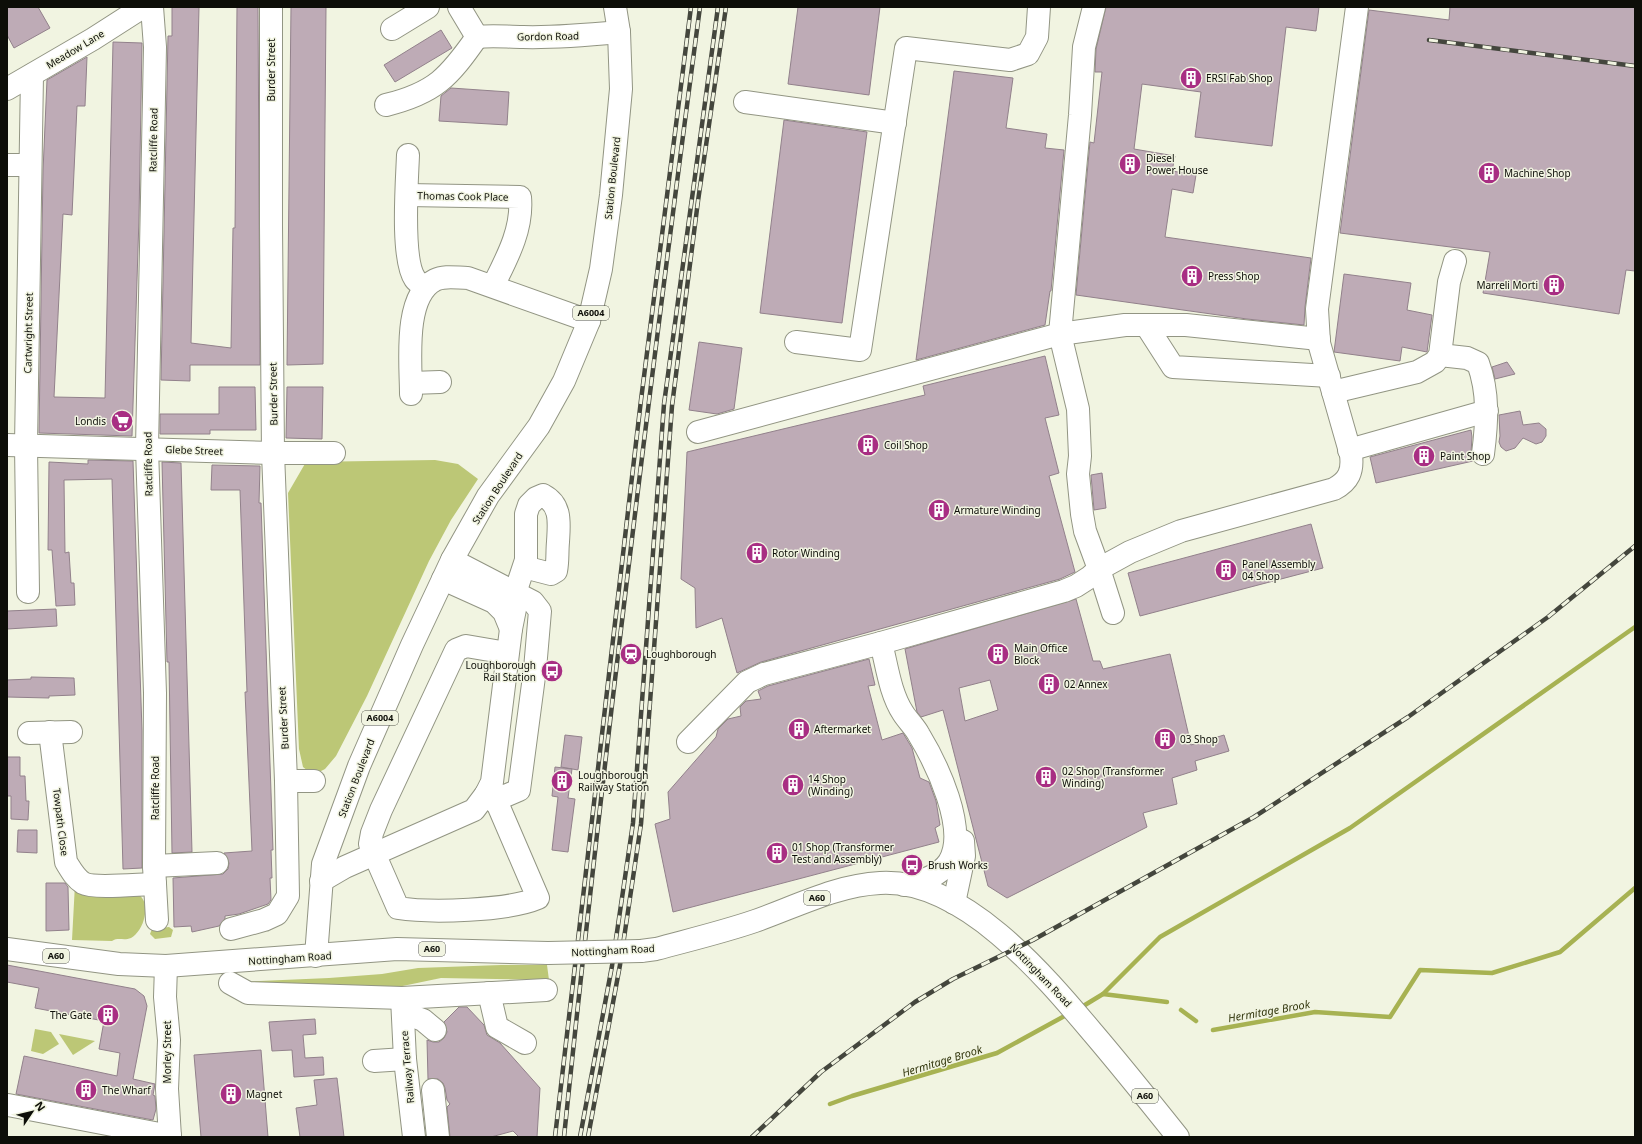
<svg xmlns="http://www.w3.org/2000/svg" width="1642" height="1144" viewBox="0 0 1642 1144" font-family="'Noto Sans',sans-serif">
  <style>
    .green { fill: #bcc776 }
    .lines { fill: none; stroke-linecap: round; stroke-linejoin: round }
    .stream { stroke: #a7b252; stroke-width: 4.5 }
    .building { fill: #beabb6; stroke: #92818b; fill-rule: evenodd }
    .minor-casing { stroke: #929583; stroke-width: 24 }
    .major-casing { stroke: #929583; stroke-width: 24 }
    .minor { stroke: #fff; stroke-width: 22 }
    .major { stroke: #fff; stroke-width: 22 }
    .rail-casing { stroke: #44463d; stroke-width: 4.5 }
    .rail { stroke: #f1f4e1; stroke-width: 3; stroke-dasharray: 9; stroke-linecap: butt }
    .major-bridge-casing { stroke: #929583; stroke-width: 24; stroke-linecap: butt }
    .major-bridge { stroke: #fff; stroke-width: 22 }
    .labels { text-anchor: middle; stroke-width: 3; stroke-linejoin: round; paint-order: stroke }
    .shield { fill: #f1f4e1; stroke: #515349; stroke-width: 1 }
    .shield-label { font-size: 9px; font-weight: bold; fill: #0d0e08 }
    .street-label { font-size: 10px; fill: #0d0e08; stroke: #f1f4e1 }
    .poi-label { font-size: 10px; fill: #0d0e08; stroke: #f1f4e1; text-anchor: start }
    .water-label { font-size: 11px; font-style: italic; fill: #33370e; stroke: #f1f4e1 }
  </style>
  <rect width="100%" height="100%" fill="#f1f4e1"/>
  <!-- green -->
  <g class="green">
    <polygon points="435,460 458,464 478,479 451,520 429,561 367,696 336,756 325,769 319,772 308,771 303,767 299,749 288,493 306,462"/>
    <path d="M75 884 138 894C152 903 144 931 131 938 124 941 118 937 112 941L72 940Z"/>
    <polygon points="169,927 173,930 171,937 155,939 150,934 152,929"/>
    <polygon points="501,965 547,965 549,980 441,978 393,988 237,982 329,978 382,974 418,968"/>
    <polygon points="35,1029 51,1032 59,1044 43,1054 31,1051"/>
    <polygon points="59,1034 95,1041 73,1055"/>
  </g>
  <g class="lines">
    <!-- stream -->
    <g class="stream">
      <polyline points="1103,994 1160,937 1350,828 1635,627"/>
      <polyline points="1080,1008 1103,994 1167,1002"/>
      <polyline points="1181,1010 1196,1021"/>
      <polyline points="1213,1030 1315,1012 1390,1017 1420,970 1492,973 1560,952 1635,888"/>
      <polyline points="830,1104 852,1096 997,1053 1070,1013"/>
    </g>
  </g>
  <!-- building -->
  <g class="building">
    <polygon points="7,7 38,7 50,28 14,48 7,35"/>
    <polygon points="172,7 199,7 191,343 231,348 233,228 235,228 237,7 258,7 260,365 190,365 190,381 161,380 168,36 172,36"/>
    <polygon points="291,7 326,7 323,364 287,365"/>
    <polygon points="798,7 880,7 869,95 788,84"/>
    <polygon points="1106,7 1319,7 1316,31 1286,27 1272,146 1195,137 1201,92 1142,84 1134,149 1175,156 1172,171 1196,175 1193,193 1172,189 1165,237 1311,258 1305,307 1304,325 1247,319 1076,295 1090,142 1094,143 1102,72 1095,72 1096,49"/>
    <polygon points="1450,7 1635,7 1635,271 1626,270 1619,314 1483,293 1490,252 1340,233 1369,10 1449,20"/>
    <polygon points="441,30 452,48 395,82 384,65"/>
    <polygon points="113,42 142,43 139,218 132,436 39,433 43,171 47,80 87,57 85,106 77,106 72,215 63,214 54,397 105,398"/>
    <polygon points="954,71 1013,78 1006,128 1047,134 1045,148 1064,150 1051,291 1050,291 1045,325 916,360"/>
    <polygon points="451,88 509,92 507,125 439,121 441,96"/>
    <polygon points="784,120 867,132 842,323 760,313"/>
    <polygon points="1344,274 1411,283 1407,310 1432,315 1427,352 1402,347 1400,361 1334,352"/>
    <polygon points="699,342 742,348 734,409 717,414 689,410"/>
    <polygon points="1045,356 1059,415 1045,418 1059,473 1049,476 1075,572 1060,579 761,662 737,673 722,618 696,628 695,588 681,579 687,452 925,395 923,386"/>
    <polygon points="1507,362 1515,374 1495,379 1492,367"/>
    <polygon points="219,387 255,387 256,430 210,430 210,434 160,434 160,414 219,414"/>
    <polygon points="287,387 323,387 322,439 286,438"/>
    <polygon points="1520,411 1523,425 1539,423 1546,429 1546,436 1542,442 1536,444 1523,438 1515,448 1506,451 1501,447 1499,442 1500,436 1499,415"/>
    <polygon points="1471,430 1472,437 1471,453 1473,461 1376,483 1370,457"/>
    <polygon points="88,460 133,461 142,731 142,868 123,869 112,479 64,480 65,553 69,552 71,583 74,583 75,605 56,606 52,550 48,550 49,462 88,464"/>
    <polygon points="162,462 181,463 192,852 172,853 169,662 167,662"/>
    <polygon points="212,465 260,466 259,503 261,503 273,850 271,850 272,878 270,878 271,900 268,904 239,914 225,916 225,919 219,926 192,932 191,926 174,927 173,878 223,874 228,869 229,863 224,853 252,851 245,692 247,692 240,490 211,490"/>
    <polygon points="1102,473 1106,508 1094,510 1091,475"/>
    <polygon points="1311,524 1323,568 1140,616 1128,573"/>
    <path d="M1076 599 1093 661H1100L1103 669 1170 654 1191 745 1224 735 1229 751 1195 761 1197 770 1172 778 1177 804 1143 813 1147 827 1007 898 988 886 943 710 921 717 917 712 905 649ZM990 680 998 710 965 721 959 688Z"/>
    <polygon points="56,609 57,626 7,629 7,611"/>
    <polygon points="869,659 875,685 868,686 882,740 903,733 912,748 920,778 929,782 936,801 940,825 935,828 939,842 673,912 655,824 670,819 668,792 716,737 718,729 728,719 741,716 740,707 746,701 761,699 758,691 768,686"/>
    <polygon points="31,677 74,678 75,695 49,696 49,698 7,697 7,680 31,679"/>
    <polygon points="565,735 582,737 578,770 561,767"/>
    <polygon points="7,757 20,757 20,776 25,776 26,801 29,801 28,820 11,819 11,796 7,796"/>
    <polygon points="555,767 572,769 568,798 575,799 568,852 552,850 558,797 552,796"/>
    <polygon points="18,830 37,830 37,853 17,852"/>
    <polygon points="46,883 65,883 68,887 69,930 46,931"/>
    <polygon points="7,965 135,989 144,996 147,1006 133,1079 155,1084 153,1095 155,1096 156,1109 153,1120 16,1094 24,1056 117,1076 120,1053 99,1049 104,1021 35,1008 39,988 7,982"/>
    <polygon points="459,1007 467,1007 484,1025 487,1035 500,1043 540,1088 537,1137 519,1137 513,1131 491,1137 450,1137 447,1107 450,1104 447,1100 445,1088 443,1083 438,1079 428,1079 427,1040 433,1042 439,1042 444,1038 447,1032 444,1022"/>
    <polygon points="315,1019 316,1034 303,1035 305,1058 323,1057 324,1075 294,1077 292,1050 272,1051 269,1022"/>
    <polygon points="261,1050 268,1137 201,1137 194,1055"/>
    <polygon points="337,1078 344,1137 300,1137 296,1108 317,1105 314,1080"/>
  </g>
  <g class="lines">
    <!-- minor casing -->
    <g class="minor-casing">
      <g id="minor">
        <polyline points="152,7 155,47 147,448 155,693 154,866 157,920"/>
        <polyline points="459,7 477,37"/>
        <polyline points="1094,7 1084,47 1080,115 1060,334 1078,409 1080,456 1078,474 1082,514 1085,531 1099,569 1113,613"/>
        <polyline points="392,29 428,7"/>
        <path d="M477 37C493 35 507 37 523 37 555 38 587 35 619 32"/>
        <polyline points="7,89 93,39 143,7"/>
        <polyline points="745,102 895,123"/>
        <path d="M386 105C435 93 449 77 477 37"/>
        <path d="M408 155C407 182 401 259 415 279 417 282 422 285 425 287"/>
        <polyline points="7,165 30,165"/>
        <path d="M407 195 520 197C523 229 507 258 493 286"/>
        <polyline points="1146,325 1173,367 1329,376"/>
        <polyline points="796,342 860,350 906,48 1010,60 1028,54 1037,37 1039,7"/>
        <path d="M1440 355 1467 358 1478 363C1489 393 1487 423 1483 454"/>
        <polyline points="411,383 440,382"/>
        <polyline points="1333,392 1417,372 1435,362 1440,355 1449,282 1455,261"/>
        <path d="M411 394C411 364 403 296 435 280 445 275 457 278 468 278L589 321"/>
        <polyline points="698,432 1060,334 1125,325 1186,325 1319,339"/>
        <polyline points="7,445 273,453 334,453"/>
        <polyline points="1349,450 1487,411"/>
        <polyline points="452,560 533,602 540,611 535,669 519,790 505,796 486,794"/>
        <polyline points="443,579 494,602 504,612 511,629"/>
        <polyline points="28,592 26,445 32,75"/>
        <path d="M881 643C887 666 890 693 903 713 908 721 915 727 919 735 936 763 969 830 949 862 939 877 920 882 904 885"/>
        <path d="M50 732 66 862C71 870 75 878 83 883 94 889 140 884 155 884"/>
        <polyline points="29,733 71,732"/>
        <path d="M688 742 747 682 764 674 881 643 1064 591 1076 586 1090 577 1099 569 1130 552 1181 531 1334 489C1349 481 1353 471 1351 455L1319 343 1317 309 1357 7"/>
        <polyline points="286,781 314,781"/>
        <path d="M486 794 498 805 538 898C508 911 430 913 398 908L370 844 372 833 381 810 456 650 466 646 507 653"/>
        <polyline points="154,866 217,863"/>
        <path d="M321 881 345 867 474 810 486 794 492 782 511 629 516 604 515 593 526 560V514L529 505 536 498 543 495C562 505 559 523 558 542 557 552 558 561 556 571L551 574 524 567"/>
        <polyline points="954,903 964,856 963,841"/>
        <polyline points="231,929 264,920 277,914 288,896 286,781 273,453 271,226 271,7"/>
        <polyline points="166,966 165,997 169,1040 167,1089 170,1137"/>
        <polyline points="230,983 248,993 402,998 546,990"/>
        <polyline points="489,993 497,1027 525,1043"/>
        <polyline points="402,998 405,1059 414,1137"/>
        <polyline points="404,1013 423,1020 435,1030"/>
        <polyline points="374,1061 405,1059"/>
        <polyline points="433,1090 438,1137"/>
        <polyline points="8,1105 170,1136"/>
      </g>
    </g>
    <!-- major casing -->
    <g class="major-casing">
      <g id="major">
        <polyline points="7,949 119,964 166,966 397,949 548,953"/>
        <path d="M641 951 656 949C689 940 723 932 755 921 795 907 837 885 880 883 963 878 1045 976 1093 1033 1122 1067 1150 1102 1178 1137"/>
        <polyline points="316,956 323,864 359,766 412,645 452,560 488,496 539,426 564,381 589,321 601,269 611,195 621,89 619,32 615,7"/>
      </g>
    </g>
    <!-- minor -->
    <use href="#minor" class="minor"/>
    <!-- major -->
    <use href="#major" class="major"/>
    <!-- rail casing -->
    <g class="rail-casing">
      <g id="rail">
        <polyline points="1429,40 1635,66"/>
        <polyline points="555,1137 641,400 691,7"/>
        <path d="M564 1137C603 760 650 383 700 7"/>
        <polyline points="580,1137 612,966 633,823 664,404 718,7"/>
        <polyline points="588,1137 620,965 641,824 672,406 698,201 726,7"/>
        <polyline points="752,1137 821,1072 915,1002 953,979 1033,940 1254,817 1408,717 1548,617 1635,546"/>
      </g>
    </g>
    <!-- rail -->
    <use href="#rail" class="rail"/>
    <!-- major-bridge casing -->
    <g class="major-bridge-casing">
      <polyline id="major-bridge" points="548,953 641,951"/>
    </g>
    <!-- major-bridge -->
    <use href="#major-bridge" class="major-bridge"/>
  </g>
  <!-- icons -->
  <defs>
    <g id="building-disc" transform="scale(1.15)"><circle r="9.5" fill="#a82e83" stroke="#f1f4e1"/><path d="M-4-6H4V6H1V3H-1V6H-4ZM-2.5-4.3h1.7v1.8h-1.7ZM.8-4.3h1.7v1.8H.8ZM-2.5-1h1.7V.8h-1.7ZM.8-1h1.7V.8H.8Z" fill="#fff"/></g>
    <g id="supermarket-disc" transform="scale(1.15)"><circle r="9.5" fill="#a82e83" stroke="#f1f4e1"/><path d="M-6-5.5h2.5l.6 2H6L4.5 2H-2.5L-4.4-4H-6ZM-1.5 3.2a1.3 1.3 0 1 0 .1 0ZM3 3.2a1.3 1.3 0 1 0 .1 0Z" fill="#fff"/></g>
    <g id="station-disc" transform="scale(1.15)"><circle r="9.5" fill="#a82e83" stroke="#f1f4e1"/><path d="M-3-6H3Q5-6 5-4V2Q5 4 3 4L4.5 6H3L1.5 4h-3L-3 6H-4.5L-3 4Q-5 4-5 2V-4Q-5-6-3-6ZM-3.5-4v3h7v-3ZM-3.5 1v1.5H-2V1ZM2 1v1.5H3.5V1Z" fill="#fff"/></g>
    <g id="bus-disc" transform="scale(1.15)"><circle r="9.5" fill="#a82e83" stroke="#f1f4e1"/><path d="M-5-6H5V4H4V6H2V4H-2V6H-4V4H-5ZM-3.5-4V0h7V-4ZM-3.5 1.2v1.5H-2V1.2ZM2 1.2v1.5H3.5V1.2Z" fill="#fff"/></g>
  </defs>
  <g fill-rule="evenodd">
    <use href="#building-disc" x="1191" y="78"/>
    <use href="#building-disc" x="1130" y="164"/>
    <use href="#building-disc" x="1489" y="173"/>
    <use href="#building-disc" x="1192" y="276"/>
    <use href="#building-disc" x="1554" y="285"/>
    <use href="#supermarket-disc" x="122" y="421"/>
    <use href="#building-disc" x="868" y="445"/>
    <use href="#building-disc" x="1424" y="456"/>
    <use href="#building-disc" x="939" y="510"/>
    <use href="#building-disc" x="757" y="553"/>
    <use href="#building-disc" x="1226" y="570"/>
    <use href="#station-disc" x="631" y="654"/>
    <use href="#building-disc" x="998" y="654"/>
    <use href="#bus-disc" x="552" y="671"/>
    <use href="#building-disc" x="1049" y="684"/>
    <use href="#building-disc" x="799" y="729"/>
    <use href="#building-disc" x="1165" y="739"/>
    <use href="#building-disc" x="1046" y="777"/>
    <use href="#building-disc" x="562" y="781"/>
    <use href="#building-disc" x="793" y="785"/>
    <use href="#building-disc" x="777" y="853"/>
    <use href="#bus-disc" x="912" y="865"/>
    <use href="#building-disc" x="108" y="1015"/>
    <use href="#building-disc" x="86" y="1090"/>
    <use href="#building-disc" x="231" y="1094"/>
  </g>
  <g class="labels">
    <!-- shield labels -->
    <g class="shield">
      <rect x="573" y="306" width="36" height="14" rx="3"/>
      <rect x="362" y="711" width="36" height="14" rx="3"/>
      <rect x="804" y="891" width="26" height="14" rx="3"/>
      <rect x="419" y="942" width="26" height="14" rx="3"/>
      <rect x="43" y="949" width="26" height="14" rx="3"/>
      <rect x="1132" y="1089" width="26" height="14" rx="3"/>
    </g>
    <g class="shield-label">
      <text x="591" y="316">A6004</text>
      <text x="380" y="721">A6004</text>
      <text x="817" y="901">A60</text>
      <text x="432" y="952">A60</text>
      <text x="56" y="959">A60</text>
      <text x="1145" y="1099">A60</text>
    </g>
    <!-- street labels -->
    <g class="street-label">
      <text transform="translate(548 36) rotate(-1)" y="4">Gordon Road</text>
      <text transform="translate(75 49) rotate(-31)" y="4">Meadow Lane</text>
      <text transform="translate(271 70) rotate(-90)" y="4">Burder Street</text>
      <text transform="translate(153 140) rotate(-89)" y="4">Ratcliffe Road</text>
      <text transform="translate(612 178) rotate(-84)" y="4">Station Boulevard</text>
      <text transform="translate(463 196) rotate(1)" y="4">Thomas Cook Place</text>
      <text transform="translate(28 333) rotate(-89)" y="4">Cartwright Street</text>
      <text transform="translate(273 394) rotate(-91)" y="4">Burder Street</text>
      <text transform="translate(194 450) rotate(2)" y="4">Glebe Street</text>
      <text transform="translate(148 464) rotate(-91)" y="4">Ratcliffe Road</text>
      <text transform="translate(497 488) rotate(-57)" y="4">Station Boulevard</text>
      <text transform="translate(283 718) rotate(-93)" y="4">Burder Street</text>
      <text transform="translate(356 778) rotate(-69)" y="4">Station Boulevard</text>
      <text transform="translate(155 788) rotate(-90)" y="4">Ratcliffe Road</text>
      <text transform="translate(61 822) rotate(83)" y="4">Towpath Close</text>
      <text transform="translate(613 950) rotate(-3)" y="4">Nottingham Road</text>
      <text transform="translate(290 958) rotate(-4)" y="4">Nottingham Road</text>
      <text transform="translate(1041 975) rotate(46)" y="4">Nottingham Road</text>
      <text transform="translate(167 1052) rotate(-90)" y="4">Morley Street</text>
      <text transform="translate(407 1067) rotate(-95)" y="4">Railway Terrace</text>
    </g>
    <!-- poi labels -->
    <g class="poi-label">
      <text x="1206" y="82">ERSI Fab Shop</text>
      <text x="1146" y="162">Diesel<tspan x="1146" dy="12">Power House</tspan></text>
      <text x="1504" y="177">Machine Shop</text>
      <text x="1208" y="280">Press Shop</text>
      <text x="1538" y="289" text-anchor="end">Marreli Morti</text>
      <text x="106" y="425" text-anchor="end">Londis</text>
      <text x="884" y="449">Coil Shop</text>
      <text x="1440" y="460">Paint Shop</text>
      <text x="954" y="514">Armature Winding</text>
      <text x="772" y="557">Rotor Winding</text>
      <text x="1242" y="568">Panel Assembly<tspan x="1242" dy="12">04 Shop</tspan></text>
      <text x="1014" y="652">Main Office<tspan x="1014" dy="12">Block</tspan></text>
      <text x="646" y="658">Loughborough</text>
      <text x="536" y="669" text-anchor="end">Loughborough<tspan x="536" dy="12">Rail Station</tspan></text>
      <text x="1064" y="688">02 Annex</text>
      <text x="814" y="733">Aftermarket</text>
      <text x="1180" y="743">03 Shop</text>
      <text x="1062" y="775">02 Shop (Transformer<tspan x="1062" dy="12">Winding)</tspan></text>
      <text x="578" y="779">Loughborough<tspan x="578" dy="12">Railway Station</tspan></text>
      <text x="808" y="783">14 Shop<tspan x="808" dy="12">(Winding)</tspan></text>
      <text x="792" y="851">01 Shop (Transformer<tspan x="792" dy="12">Test and Assembly)</tspan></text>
      <text x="928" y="869">Brush Works</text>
      <text x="92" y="1019" text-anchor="end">The Gate</text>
      <text x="102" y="1094">The Wharf</text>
      <text x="246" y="1098">Magnet</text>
    </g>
    <!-- water labels -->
    <g class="water-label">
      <text transform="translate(1269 1011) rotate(-10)" y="4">Hermitage Brook</text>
      <text transform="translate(942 1061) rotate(-17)" y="4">Hermitage Brook</text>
    </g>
  </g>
  <!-- border -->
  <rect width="1642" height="1144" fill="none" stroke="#0d0e08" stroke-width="16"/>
  <!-- north arrow -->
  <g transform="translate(32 1112) rotate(55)" stroke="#f1f4e1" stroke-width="3" paint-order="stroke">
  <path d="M0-3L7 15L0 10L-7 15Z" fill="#0d0e08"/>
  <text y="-6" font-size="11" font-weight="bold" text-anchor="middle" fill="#0d0e08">N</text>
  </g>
</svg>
